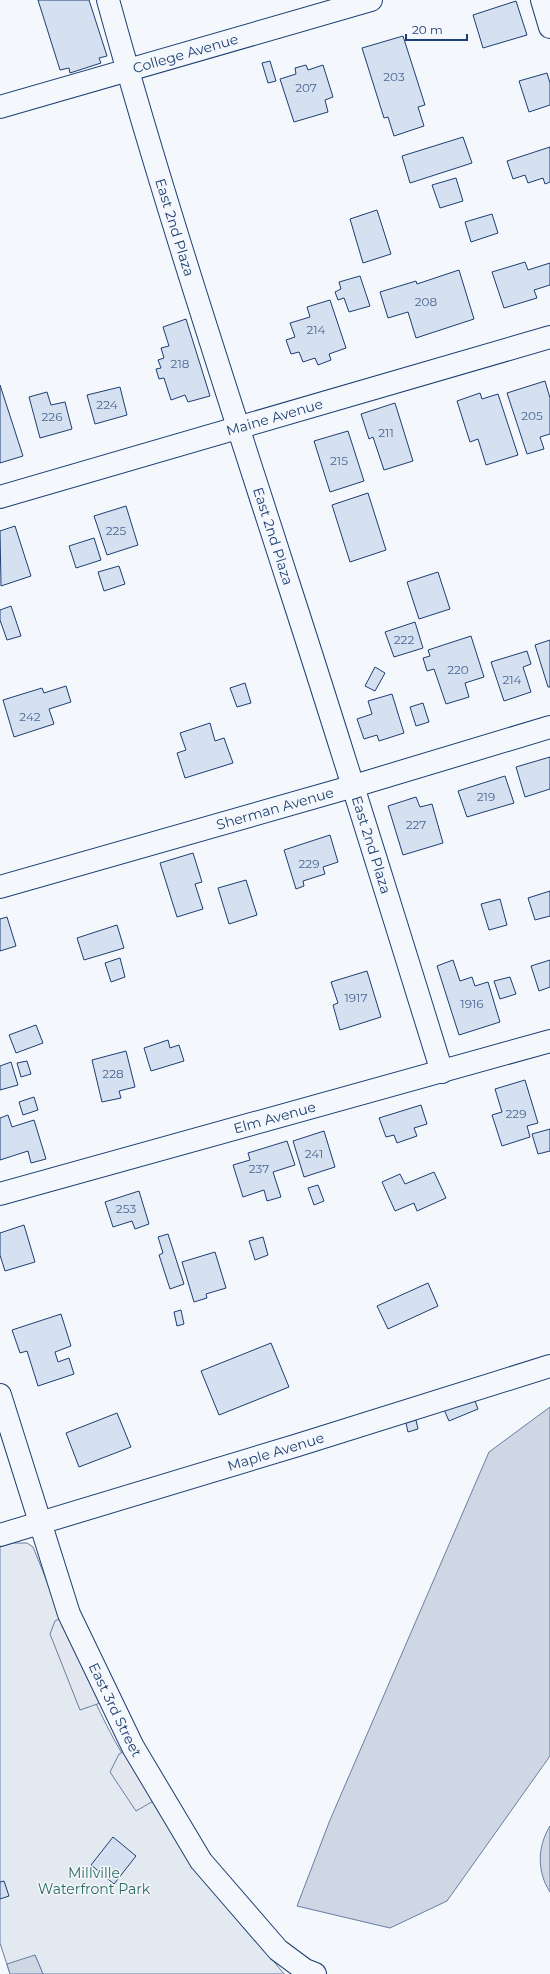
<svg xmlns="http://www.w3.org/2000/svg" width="550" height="1974" viewBox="0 0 550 1974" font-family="Montserrat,sans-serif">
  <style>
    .green { fill: #e3e9f0; stroke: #687fa3 }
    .parking { fill: #e3e8f0; stroke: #687fa3 }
    .water { fill: #cfd7e4; stroke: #687fa3 }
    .building { fill: #d5e0f0; stroke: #1d3f73 }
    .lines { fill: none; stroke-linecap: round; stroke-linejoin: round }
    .minor-casing { stroke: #1d3f73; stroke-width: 24 }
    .minor { stroke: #f4f7fb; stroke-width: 22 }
    .labels { text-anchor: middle; stroke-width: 3; stroke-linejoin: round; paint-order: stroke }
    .number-label { font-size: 12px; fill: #4b6792 }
    .street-label { font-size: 14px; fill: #1d3f73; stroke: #f4f7fb }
    .park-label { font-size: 14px; fill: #2c6c60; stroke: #f4f7fb }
  </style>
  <rect width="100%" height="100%" fill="#f4f7fb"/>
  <!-- green -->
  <path class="green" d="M13 1543H27L33 1547C61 1614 83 1686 120 1750 166 1830 226 1902 284 1974H43L35 1955 10 1974 0 1943V1547Z"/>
  <!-- parking -->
  <g class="parking">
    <polygon points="69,1614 109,1700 80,1710 50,1634 55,1621"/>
    <polygon points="133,1747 162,1796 136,1811 110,1772 119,1754"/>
  </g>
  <!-- water -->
  <g class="water">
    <polygon points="550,1407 550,1756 447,1901 390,1928 297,1906 330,1820 489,1452"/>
    <path d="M550 1826V1892C537 1872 537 1847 550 1826Z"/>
    <polygon points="35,1955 43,1974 10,1974 7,1964"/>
  </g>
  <!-- building -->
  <g class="building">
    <polygon points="38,0 89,0 107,56 99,58 101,63 70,73 69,68 60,70"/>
    <polygon points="516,1 527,35 483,48 473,15"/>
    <polygon points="403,36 425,105 418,107 424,126 394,136 388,117 384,118 362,48"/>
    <polygon points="270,61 276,81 268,83 262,63"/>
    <polygon points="306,65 308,70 323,65 333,97 325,100 328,112 294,122 280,79 296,74 295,68"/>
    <polygon points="547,73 550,83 550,105 529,112 519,81"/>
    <polygon points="463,137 472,163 410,183 402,156"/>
    <polygon points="550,147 550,182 545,184 543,178 528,183 525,175 513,179 507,161"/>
    <polygon points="456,178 463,201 440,208 432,185"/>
    <polygon points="377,210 391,254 363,263 350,219"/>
    <polygon points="492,214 498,233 471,242 465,222"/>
    <polygon points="525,262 528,270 550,263 550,285 534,290 537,298 504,308 492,272"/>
    <polygon points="459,270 474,319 416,338 408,312 388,318 380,292 416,281 417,284"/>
    <polygon points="360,276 370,306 349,312 344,298 338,300 335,292 341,289 339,282"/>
    <polygon points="330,300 346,348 329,354 331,360 318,365 315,358 303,362 299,352 291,354 286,340 295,337 290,323 310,317 307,307"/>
    <polygon points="186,319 210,396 188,402 185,395 171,400 164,378 159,379 156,369 161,368 158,360 164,358 161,348 169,346 163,327"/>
    <polygon points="545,381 550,398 550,434 540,437 544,449 527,454 507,393"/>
    <polygon points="0,385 23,456 0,463"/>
    <polygon points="120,387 127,415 95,424 87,395"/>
    <polygon points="47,392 51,405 65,402 72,429 40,438 29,397"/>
    <polygon points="480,393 482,399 498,394 518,455 486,465 478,439 470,442 457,401"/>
    <polygon points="395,403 413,461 384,470 373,437 369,439 361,414"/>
    <polygon points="348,431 364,481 330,492 314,441"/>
    <polygon points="368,493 386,550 350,562 332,505"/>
    <polygon points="126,506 138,545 107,555 94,516"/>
    <polygon points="15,526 31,576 1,586 0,531"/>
    <polygon points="94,538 101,560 76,568 69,546"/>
    <polygon points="119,566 125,584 104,591 98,572"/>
    <polygon points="438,572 450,609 419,619 407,582"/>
    <polygon points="11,606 21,636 7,640 0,620 0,610"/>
    <polygon points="415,622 423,648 394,657 385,632"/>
    <polygon points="471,636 484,677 465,683 469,697 446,704 434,669 427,671 423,658 430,656 428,650"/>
    <polygon points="550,640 550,687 548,687 535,645"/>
    <polygon points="527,651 531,664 523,667 531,692 504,701 491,662"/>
    <polygon points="375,667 385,673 375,691 365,686"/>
    <polygon points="245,683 251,703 237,707 230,688"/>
    <polygon points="66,686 71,702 49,709 54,724 14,737 3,700 42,688 44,693"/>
    <polygon points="392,694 404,733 379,741 377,735 364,739 357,719 372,714 368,701"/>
    <polygon points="423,703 429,722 416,726 410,707"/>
    <polygon points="210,723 215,741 224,738 233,763 185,778 177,753 186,750 180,733"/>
    <polygon points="550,757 550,789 525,797 516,767"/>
    <polygon points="505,776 514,803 467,817 458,791"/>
    <polygon points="416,797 420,807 432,804 443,843 403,855 388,806"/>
    <polygon points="330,835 338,862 323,867 325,874 303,881 304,886 296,889 284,850"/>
    <polygon points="193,853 202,882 195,884 203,909 177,917 160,863"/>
    <polygon points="246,880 257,915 229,924 218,888"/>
    <polygon points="550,891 550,916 535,920 528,898"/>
    <polygon points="500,899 507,925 489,930 481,904"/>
    <polygon points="7,917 16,946 0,951 0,919"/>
    <polygon points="117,925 124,948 84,960 77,938"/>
    <polygon points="120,958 125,977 111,982 105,963"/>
    <polygon points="453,960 460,981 472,977 475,986 488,982 500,1022 459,1035 437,966"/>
    <polygon points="550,960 550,987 539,991 531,966"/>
    <polygon points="367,971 381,1017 340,1030 333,1005 338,1003 331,982"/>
    <polygon points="510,977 516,994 500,999 494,981"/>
    <polygon points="36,1025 43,1043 16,1053 9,1035"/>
    <polygon points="168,1040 170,1048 179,1045 184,1061 151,1071 144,1048"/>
    <polygon points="126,1051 135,1087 119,1091 121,1098 102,1102 92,1060"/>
    <polygon points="27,1061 31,1074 21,1077 17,1063"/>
    <polygon points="11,1062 18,1085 0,1090 0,1066"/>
    <polygon points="525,1080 538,1123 527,1126 530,1137 502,1146 492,1115 502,1112 495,1089"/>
    <polygon points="34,1097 38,1110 23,1115 19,1102"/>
    <polygon points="421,1105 427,1124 414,1128 417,1136 397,1143 394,1135 386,1137 379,1118"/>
    <polygon points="8,1115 12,1127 34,1120 46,1159 31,1163 28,1151 0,1160 0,1118"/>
    <polygon points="550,1129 550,1151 538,1154 532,1134"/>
    <polygon points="324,1131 335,1167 304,1177 293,1141"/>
    <polygon points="287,1141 295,1165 273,1172 281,1197 267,1201 264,1190 243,1197 233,1165 250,1160 248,1153"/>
    <polygon points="434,1172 446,1198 417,1211 414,1203 395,1211 382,1182 400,1174 405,1184"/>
    <polygon points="318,1185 324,1201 314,1205 308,1188"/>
    <polygon points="139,1191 149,1224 135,1229 132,1221 113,1227 105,1202"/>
    <polygon points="24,1225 35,1262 5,1271 0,1255 0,1233"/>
    <polygon points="168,1234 184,1284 170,1289 159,1255 163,1253 158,1237"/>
    <polygon points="263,1237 268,1255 255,1260 249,1241"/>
    <polygon points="215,1252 226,1288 206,1294 207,1298 194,1302 182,1262"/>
    <polygon points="428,1283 438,1306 388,1329 377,1306"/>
    <polygon points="181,1310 184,1324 177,1326 174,1312"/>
    <polygon points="61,1314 71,1346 55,1352 58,1362 69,1358 74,1374 38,1386 27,1351 20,1353 12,1330"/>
    <polygon points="271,1343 289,1387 219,1415 201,1371"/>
    <polygon points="472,1393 478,1409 449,1421 442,1405"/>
    <polygon points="117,1413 131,1447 79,1467 66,1433"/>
    <polygon points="416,1420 418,1429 408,1432 406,1423"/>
    <polygon points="113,1837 136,1856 114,1884 91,1865"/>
    <polygon points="4,1881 9,1896 0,1899 0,1882"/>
  </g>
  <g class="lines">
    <!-- minor casing -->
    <g class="minor-casing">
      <g id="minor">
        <path id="s1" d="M108 0C162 196 226 389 288 582 341 745 391 908 442 1072"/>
        <polyline points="542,0 550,27"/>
        <path id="s2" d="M0 107 371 0"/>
        <path id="s3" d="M0 497 550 337"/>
        <path id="s4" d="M0 887 354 786 550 727"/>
        <path id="s5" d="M0 1194 550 1041"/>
        <path id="s6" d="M0 1395 69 1614 133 1747 201 1861 278 1950 305 1970 315 1974"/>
        <path id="s7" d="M0 1535 298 1445 550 1366"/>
      </g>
    </g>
    <!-- minor -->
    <use href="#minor" class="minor"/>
  </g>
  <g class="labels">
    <!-- number labels -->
    <g class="number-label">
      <text x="394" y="81">203</text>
      <text x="306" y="92">207</text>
      <text x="426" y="306">208</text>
      <text x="316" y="334">214</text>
      <text x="180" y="368">218</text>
      <text x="107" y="409">224</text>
      <text x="532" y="420">205</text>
      <text x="52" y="421">226</text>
      <text x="386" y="437">211</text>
      <text x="339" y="465">215</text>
      <text x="116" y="535">225</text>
      <text x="404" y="644">222</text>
      <text x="458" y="674">220</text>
      <text x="512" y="684">214</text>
      <text x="30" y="721">242</text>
      <text x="486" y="801">219</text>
      <text x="416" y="829">227</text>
      <text x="309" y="868">229</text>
      <text x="356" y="1002">1917</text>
      <text x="472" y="1008">1916</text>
      <text x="113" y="1078">228</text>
      <text x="516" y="1118">229</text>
      <text x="314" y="1158">241</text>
      <text x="259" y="1173">237</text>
      <text x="126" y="1213">253</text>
    </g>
    <!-- street labels -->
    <g class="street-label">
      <text dy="5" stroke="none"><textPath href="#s2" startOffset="193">College Avenue</textPath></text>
      <text dy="5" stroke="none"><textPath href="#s1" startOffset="237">East 2nd Plaza</textPath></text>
      <text dy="5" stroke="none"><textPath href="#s3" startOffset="286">Maine Avenue</textPath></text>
      <text dy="5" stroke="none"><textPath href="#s1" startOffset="561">East 2nd Plaza</textPath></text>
      <text dy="5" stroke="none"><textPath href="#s4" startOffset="286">Sherman Avenue</textPath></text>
      <text dy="5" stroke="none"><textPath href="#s1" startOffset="885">East 2nd Plaza</textPath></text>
      <text dy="5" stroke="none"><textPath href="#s5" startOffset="285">Elm Avenue</textPath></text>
      <text dy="5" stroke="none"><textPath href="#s7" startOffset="288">Maple Avenue</textPath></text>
      <text dy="5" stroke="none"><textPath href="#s6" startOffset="336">East 3rd Street</textPath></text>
    </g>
    <!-- park labels -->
    <g class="park-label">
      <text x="94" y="1878">Millville<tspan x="94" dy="16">Waterfront Park</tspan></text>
    </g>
  </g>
  <!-- scale -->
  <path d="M406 34v6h61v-6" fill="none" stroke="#1d3f73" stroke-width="2"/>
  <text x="412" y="34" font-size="12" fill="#1d3f73" stroke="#f4f7fb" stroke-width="3" paint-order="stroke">20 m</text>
</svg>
